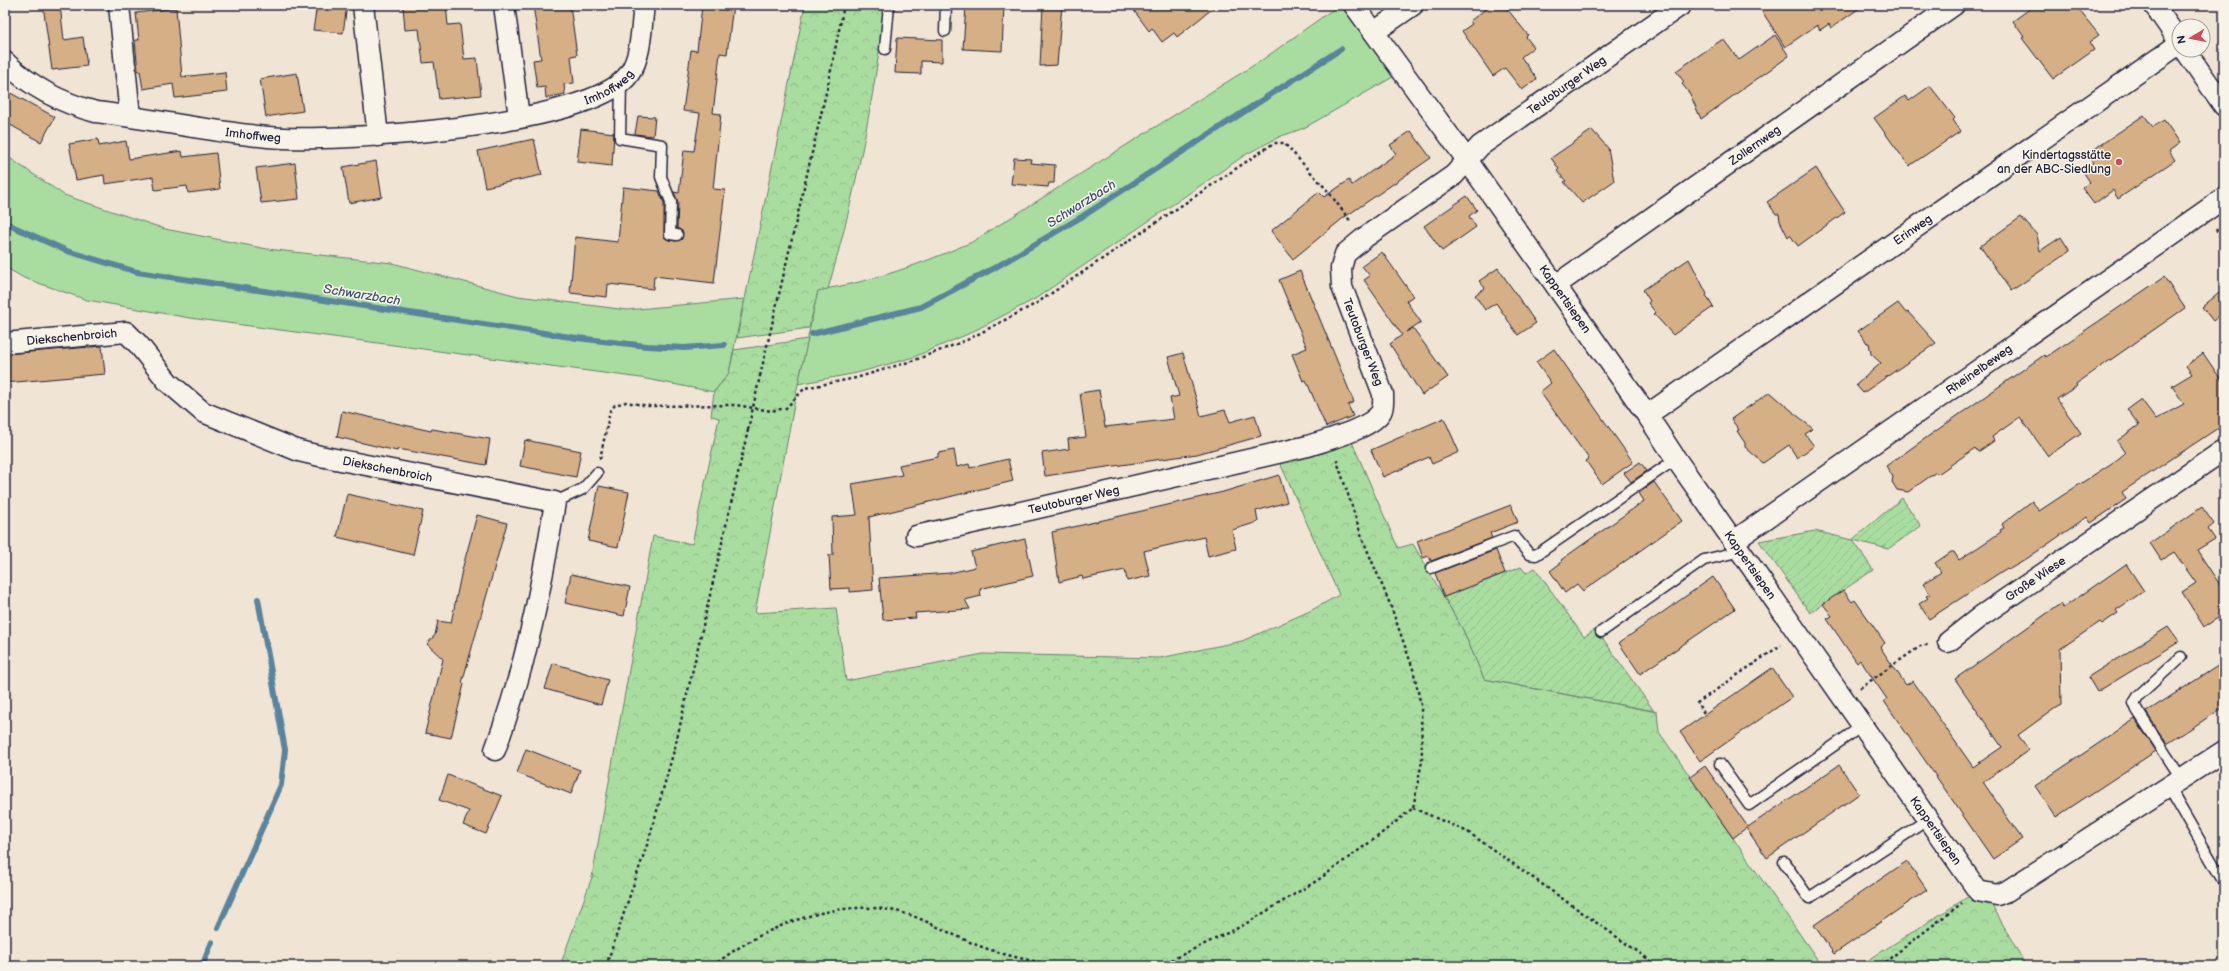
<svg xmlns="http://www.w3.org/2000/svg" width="2229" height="971" viewBox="0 0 2229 971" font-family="'Balsamiq Sans',sans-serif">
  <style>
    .green { fill: #a9dd9f; stroke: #66806d }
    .forest { fill: url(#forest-crowns); stroke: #66806d }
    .garden { fill: url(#garden-furrows); stroke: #66806d }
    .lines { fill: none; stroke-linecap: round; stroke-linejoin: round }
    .stream { stroke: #59849c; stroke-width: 6 }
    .building { fill: #d5af86; stroke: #22223b }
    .service-casing { stroke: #22223b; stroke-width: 13 }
    .minor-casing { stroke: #22223b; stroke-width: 23 }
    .path { stroke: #22223b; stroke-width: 2.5; stroke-dasharray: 3 3; stroke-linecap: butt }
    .service { stroke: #f7f3e8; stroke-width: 10 }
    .minor { stroke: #f7f3e8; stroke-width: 20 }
    .path-bridge { stroke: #22223b; stroke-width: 2.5; stroke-dasharray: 3 3; stroke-linecap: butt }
    .poi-dot { fill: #d1495b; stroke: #f7f3e8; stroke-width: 1.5 }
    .labels { text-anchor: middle; stroke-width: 3; stroke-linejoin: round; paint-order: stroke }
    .street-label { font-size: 12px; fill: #22223b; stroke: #f7f3e8 }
    .poi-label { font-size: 12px; fill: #22223b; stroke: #f7f3e8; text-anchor: end }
    .water-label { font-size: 13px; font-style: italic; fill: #3d536c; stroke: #f7f3e8 }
  </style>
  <defs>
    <pattern id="forest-crowns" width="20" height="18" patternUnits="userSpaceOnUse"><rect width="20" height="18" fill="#a9dd9f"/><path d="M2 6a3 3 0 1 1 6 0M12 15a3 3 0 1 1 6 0" fill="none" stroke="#91bd8a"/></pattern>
    <pattern id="garden-furrows" width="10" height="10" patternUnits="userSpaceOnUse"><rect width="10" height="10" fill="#a9dd9f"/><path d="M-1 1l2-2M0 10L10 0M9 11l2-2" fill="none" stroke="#91bd8a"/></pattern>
  </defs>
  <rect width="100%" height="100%" fill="#f0e5d4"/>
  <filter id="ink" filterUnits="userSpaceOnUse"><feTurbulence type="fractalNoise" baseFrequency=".025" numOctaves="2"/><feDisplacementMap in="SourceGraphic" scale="8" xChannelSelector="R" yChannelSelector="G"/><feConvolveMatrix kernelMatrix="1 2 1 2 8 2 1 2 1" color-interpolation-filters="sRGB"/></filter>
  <g filter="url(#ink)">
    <!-- green -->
    <g class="green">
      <path d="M1339 5H1343L1393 77 1304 128 1279 137 1245 155 1035 299 968 334 914 357 857 373 798 384 818 290C873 282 921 264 972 242L1262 60Z"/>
      <polygon points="5,155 64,195 165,229 267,249 392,263 518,296 627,310 744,299 729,373 714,392 641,378 190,318 87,300 24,278 5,267"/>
    </g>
    <!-- forest -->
    <g class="forest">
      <path d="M805 5H885C874 101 855 196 828 289L818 291 809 328 737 338Z"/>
      <polygon points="808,339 798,384 755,613 836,608 846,681 983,654 1160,658 1242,641 1310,611 1339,595 1280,463 1320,453 1352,442 1398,548 1413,544 1463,630 1484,679 1657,712 1659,732 1822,966 560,966 592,877 653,536 692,544 719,418 711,416 714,392 729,373 734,350"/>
      <polygon points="1974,893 1987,896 2026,966 1859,966"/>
    </g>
    <!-- garden -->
    <g class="garden">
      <polygon points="1902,498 1921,526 1888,549 1853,540 1873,570 1810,613 1759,541 1815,531 1852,540"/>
      <polygon points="1521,567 1526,573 1535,568 1584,637 1596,629 1654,711 1484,679 1463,630 1444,597"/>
    </g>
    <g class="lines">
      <!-- stream -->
      <g class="stream">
        <polyline points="5,223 67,251 137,272 577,338 647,346 684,348 724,345"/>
        <polyline points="812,334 921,307 996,267 1083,216 1341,49"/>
        <polyline points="218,928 281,785 285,750 258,599"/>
        <polyline points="202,966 212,942"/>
      </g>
    </g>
    <!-- building -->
    <g class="building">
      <polygon points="43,5 60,5 64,40 83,37 87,66 52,70"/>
      <polygon points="317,5 347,5 343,33 313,30"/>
      <polygon points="403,5 446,5 448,25 460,24 464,59 477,58 481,95 439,99 434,62 423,63 419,29 405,30"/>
      <polygon points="533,5 570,5 577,55 571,56 574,83 564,84 565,94 546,98 545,87 537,88 533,60 541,59"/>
      <polygon points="702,5 733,5 727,54 720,53 713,113 721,114 713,189 725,190 714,283 654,276 653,289 608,284 607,297 570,293 575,237 618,242 623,187 659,191 664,203 664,237 669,240 676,241 682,239 683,232 677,228 678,202 674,192 679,193 684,150 694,151 700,113 683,111 691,50 697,51"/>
      <polygon points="966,5 1004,5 1002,51 963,49"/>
      <polygon points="1043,5 1062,5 1057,65 1040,66"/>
      <polygon points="1130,5 1217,5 1177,37 1174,33 1162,42 1152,28 1149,31"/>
      <polygon points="1491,5 1504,5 1528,35 1526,37 1534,47 1521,57 1537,79 1522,90 1505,68 1493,76 1462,31 1472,24 1470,21"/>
      <polygon points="1758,5 1864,5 1831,28 1829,24 1820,30 1817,25 1785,47"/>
      <polygon points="2035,5 2075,5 2099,35 2089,42 2094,50 2053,79 2022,38 2024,37 2013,21"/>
      <polygon points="176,8 182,77 225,72 227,92 175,98 173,84 143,89 140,71 138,71 135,40 139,40 136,13"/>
      <polygon points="1775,35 1789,56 1701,119 1690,94 1682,84 1684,82 1676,71 1723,39 1739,60"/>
      <polygon points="897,38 942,40 942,62 921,61 921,74 895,73"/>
      <polygon points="297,73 303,111 266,117 260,79"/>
      <polygon points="1930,86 1955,118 1953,120 1961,131 1909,166 1874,118 1905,96 1909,101"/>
      <polygon points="5,90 55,117 41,142 5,122"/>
      <polygon points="2144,115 2153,127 2164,120 2169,127 2180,143 2169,151 2175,160 2118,199 2113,190 2094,204 2082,188 2090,182 2082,170 2093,163 2087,154"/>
      <polygon points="638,116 655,117 653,136 635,134"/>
      <polygon points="581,129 614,133 612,166 577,162"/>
      <polygon points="1592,130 1608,148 1614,181 1582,203 1564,182 1566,181 1557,171 1559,169 1551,158"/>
      <polygon points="1411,131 1431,158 1342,219 1293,259 1271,231 1319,192 1324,197 1349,180 1352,185 1396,154 1390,145"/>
      <polygon points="98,139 99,146 126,141 129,159 182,151 183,157 216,153 220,189 188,193 187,186 155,190 153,177 105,184 104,175 76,180 69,144"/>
      <polygon points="534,139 542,175 485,187 478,151"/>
      <polygon points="1014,158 1031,159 1030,163 1055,165 1054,183 1049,183 1048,187 1011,184"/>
      <polygon points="376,161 382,197 349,203 343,167"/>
      <polygon points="295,163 299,199 261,203 256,168"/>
      <polygon points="1816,168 1845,212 1798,246 1790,235 1788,237 1780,221 1779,214 1776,214 1767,202"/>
      <polygon points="1467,196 1477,210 1469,216 1476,227 1442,251 1424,226"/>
      <polygon points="2021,217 2037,235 2040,251 2061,237 2070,251 2011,291 1980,246"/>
      <polygon points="1382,252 1413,296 1406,301 1421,322 1406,332 1413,328 1448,377 1422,395 1390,344 1402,335 1364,280 1370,276 1362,266"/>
      <polygon points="1689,259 1707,294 1706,295 1713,307 1673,335 1654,314 1656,313 1648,303 1650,301 1643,290"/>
      <polygon points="1498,268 1536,323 1518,335 1496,303 1485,310 1475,295 1485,288 1479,281"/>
      <polygon points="1300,271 1354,402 1348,405 1353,416 1326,427 1306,380 1303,381 1292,354 1307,348 1279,280"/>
      <polygon points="2164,277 2185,308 2076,384 2077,386 2057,399 2081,433 2048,456 2020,417 1992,437 1994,441 1978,452 1975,448 1938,474 1936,472 1908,492 1897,490 1892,482 1893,477 1886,466 2044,355 2046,357"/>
      <polygon points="2224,289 2224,312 2213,321 2202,307"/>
      <polygon points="1898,303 1906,313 1908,312 1936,343 1863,393 1856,385 1881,363 1871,354 1869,343 1867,343 1858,331"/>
      <polygon points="102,346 105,374 5,383 5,354"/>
      <polygon points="1554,349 1633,462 1602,484 1586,461 1589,459 1540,392 1551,383 1536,362"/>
      <polygon points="1183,353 1201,416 1225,410 1230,422 1255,415 1261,436 1197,454 1045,476 1042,453 1069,449 1068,439 1086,437 1080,393 1099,390 1105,427 1174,419 1170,398 1179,396 1168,357"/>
      <polygon points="2203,353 2224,384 2224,424 2122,492 2126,499 2091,523 2087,517 2022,562 2008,570 2007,568 1929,619 1919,604 1928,598 1926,596 1930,594 1923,584 1941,572 1935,563 1951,552 1954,552 1959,560 2001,532 2000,530 2004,528 2002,524 2032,501 2039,511 2118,459 2125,453 2117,441 2139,425 2127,409 2141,399 2156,419 2184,404 2172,386 2192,374 2186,366"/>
      <polygon points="1770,392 1813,429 1805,434 1814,446 1797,458 1789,445 1763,463 1745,447 1745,443 1737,431 1739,430 1731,419"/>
      <polygon points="342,411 431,431 432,429 490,439 486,465 398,449 397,451 337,437"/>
      <polygon points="1444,418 1459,452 1432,464 1429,457 1383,477 1371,450"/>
      <polygon points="525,440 581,451 576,477 520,466"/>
      <polygon points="954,450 957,467 969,464 970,468 1008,459 1013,481 869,517 873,590 850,592 850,588 831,589 829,555 833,555 832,517 857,515 852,484 902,475 899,465 938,457 938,453"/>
      <polygon points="1640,462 1647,471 1631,482 1624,473"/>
      <polygon points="1279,475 1287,502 1256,511 1258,522 1232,530 1236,549 1208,556 1204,537 1144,551 1150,576 1127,581 1125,570 1083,579 1082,576 1059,582 1052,532 1223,492"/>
      <polygon points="1654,482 1682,521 1583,591 1577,584 1565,593 1550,571 1562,562 1561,560 1644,501 1639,493"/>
      <polygon points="599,486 629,492 618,547 588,541"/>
      <polygon points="347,494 423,511 413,555 337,537"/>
      <polygon points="1511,505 1518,522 1490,533 1492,538 1431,561 1429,556 1423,558 1417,541"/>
      <polygon points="2202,507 2214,524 2208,529 2215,539 2197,550 2224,591 2224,614 2204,627 2182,592 2196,583 2174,552 2161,560 2150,543"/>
      <polygon points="477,515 507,523 462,683 464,684 451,738 425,733 443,659 427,644 435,635 438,621 451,623 462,570"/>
      <polygon points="1025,539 1033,576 980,589 981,596 965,600 970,609 915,613 916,618 883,620 879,578 950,573 975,567 971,552"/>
      <polygon points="1496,550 1505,573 1444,597 1435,573"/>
      <polygon points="2126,564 2144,591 2116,610 2118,613 2102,624 2100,622 2060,649 2061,704 2018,735 2029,750 1983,782 2022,839 1993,859 1884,701 1887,699 1860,660 1857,663 1827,619 1832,616 1823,604 1843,590 1852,602 1855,600 1885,643 1880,647 1906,685 1913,681 1973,767 2002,747 1955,679 2060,604 2063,608"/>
      <polygon points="571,574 630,587 624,616 565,603"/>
      <polygon points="1713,577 1735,609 1640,674 1619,643"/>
      <polygon points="2168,627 2179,642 2097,692 2088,677"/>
      <polygon points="2224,662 2224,707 2167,744 2146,712"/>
      <polygon points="553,663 608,680 601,705 545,689"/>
      <polygon points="1772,668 1792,697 1700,761 1680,732"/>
      <polygon points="2135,719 2156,751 2056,817 2035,786"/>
      <polygon points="526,749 580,770 571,794 517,773"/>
      <polygon points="1839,765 1859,794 1767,858 1746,828 1733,838 1690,777 1705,766 1748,827"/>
      <polygon points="448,775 502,796 486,834 463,825 469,811 439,800"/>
      <polygon points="1907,861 1927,890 1834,954 1814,925"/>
    </g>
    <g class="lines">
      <!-- service casing -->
      <g class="service-casing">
        <g id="service">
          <polyline points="945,31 946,5"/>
          <polyline points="885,49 889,5"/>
          <polyline points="621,83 620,138 662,145 661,177 671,202 670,234 677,235"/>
          <polyline points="555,502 583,489 597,473"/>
          <polyline points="1431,568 1514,536 1529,554 1536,555 1676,459"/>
          <polyline points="1601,632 1704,560 1741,551"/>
          <polyline points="1720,764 1749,805 1862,726"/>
          <polyline points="2181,778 2137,710 2134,703 2139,695 2181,657"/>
          <polyline points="2168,786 2222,879"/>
          <polyline points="1784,862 1809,898 1927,820"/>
        </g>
      </g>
      <!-- minor casing -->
      <g class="minor-casing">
        <g id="minor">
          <polyline points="119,5 130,116"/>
          <polyline points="363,5 378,136"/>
          <polyline points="504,5 519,117"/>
          <path id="s1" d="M1354 5 1467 160 1647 415 1676 459 1978 891 1997 895 2007 891 2224 751"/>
          <polyline points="2154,5 2179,41"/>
          <polyline points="1374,32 1413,5"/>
          <polyline points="2185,50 2224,106"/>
          <path id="s2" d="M5 62C31 87 61 103 96 112 153 119 211 132 268 137 332 143 593 127 629 74 642 56 641 27 644 5"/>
          <path id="s3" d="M1556 285 1954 5"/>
          <path id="s4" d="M5 343 126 332 138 344 168 382 203 412 299 451 320 456 555 502C542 586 525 670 495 750"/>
          <path id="s5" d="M1647 415 2179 44"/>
          <path id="s6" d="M916 536 1308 446C1326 440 1371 429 1381 412 1384 407 1383 400 1383 394L1342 287 1341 268 1345 254 1364 238 1454 175 1480 146 1681 5"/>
          <path id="s7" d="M1734 541 2224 198"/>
          <path id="s8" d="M1948 642 1981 616 2224 450"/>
        </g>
      </g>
      <!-- path -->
      <g class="path">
        <polyline points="2216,229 2224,243"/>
        <polyline points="760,376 829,80 844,5"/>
        <polyline points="600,459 610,411 615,405 626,402 649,406 736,405 771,411 786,408 805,388 856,378 915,360 967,340 1037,303 1274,143 1284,143 1327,190 1351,222"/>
        <polyline points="1860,688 1922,645 1928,645"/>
        <polyline points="1704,713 1697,703 1781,645"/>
        <polyline points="1413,808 1468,832 1658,966"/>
        <polyline points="606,966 649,839 675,747 748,430"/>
        <path d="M713 966C764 925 845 893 910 915 935 924 959 939 985 948 1010 957 1036 962 1062 966"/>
        <polyline points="1154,966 1167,962 1242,926 1318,880 1377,837 1413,808 1422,761 1421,705 1413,669 1390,604 1363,540 1336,458"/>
        <polyline points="1880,966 1962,903"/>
      </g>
      <!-- service -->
      <use href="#service" class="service"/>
      <!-- minor -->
      <use href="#minor" class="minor"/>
      <!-- path-bridge -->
      <polyline class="path-bridge" points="748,430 760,376"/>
    </g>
  </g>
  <!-- markers -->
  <circle class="poi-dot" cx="2119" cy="162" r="4"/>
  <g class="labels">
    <!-- street labels -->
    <g class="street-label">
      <text dy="4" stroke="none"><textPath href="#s2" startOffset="627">Imhoffweg</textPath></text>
      <text dy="4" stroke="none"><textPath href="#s6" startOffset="930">Teutoburger Weg</textPath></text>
      <text dy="4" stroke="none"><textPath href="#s2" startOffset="264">Imhoffweg</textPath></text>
      <text dy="4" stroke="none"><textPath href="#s3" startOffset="243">Zollernweg</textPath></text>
      <text dy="4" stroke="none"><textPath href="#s5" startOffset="324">Erinweg</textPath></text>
      <text dy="4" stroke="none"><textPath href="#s1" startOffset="362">Kappertsiepen</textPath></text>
      <text dy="4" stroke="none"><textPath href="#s4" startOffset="67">Diekschenbroich</textPath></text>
      <text transform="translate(1363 342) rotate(69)" y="4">Teutoburger Weg</text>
      <text dy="4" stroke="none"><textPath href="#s7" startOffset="299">Rheinelbeweg</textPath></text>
      <text dy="4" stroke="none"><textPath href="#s4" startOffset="427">Diekschenbroich</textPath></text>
      <text dy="4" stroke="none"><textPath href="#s6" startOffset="162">Teutoburger Weg</textPath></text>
      <text dy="4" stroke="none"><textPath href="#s1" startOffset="686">Kappertsiepen</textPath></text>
      <text dy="4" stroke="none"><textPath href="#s8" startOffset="108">Große Wiese</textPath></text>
      <text dy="4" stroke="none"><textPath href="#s1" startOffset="1010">Kappertsiepen</textPath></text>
    </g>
    <!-- poi labels -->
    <g class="poi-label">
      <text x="2111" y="159">Kindertagsstätte<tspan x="2111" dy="14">an der ABC-Siedlung</tspan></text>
    </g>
    <!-- water labels -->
    <g class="water-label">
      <text transform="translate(1081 203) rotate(-32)" y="5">Schwarzbach</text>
      <text transform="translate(362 294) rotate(9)" y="5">Schwarzbach</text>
    </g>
  </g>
  <!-- margin -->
  <rect width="2229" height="971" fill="none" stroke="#f7f3e8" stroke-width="20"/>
  <rect x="10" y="10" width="2209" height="951" fill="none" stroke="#22223b" stroke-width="1.5" filter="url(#ink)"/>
  <!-- north arrow -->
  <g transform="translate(2191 38) rotate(260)"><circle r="19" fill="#f7f3e8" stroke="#a29fa3"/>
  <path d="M0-3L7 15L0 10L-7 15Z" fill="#d1495b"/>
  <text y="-6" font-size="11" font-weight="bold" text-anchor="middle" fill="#22223b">N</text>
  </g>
</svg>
